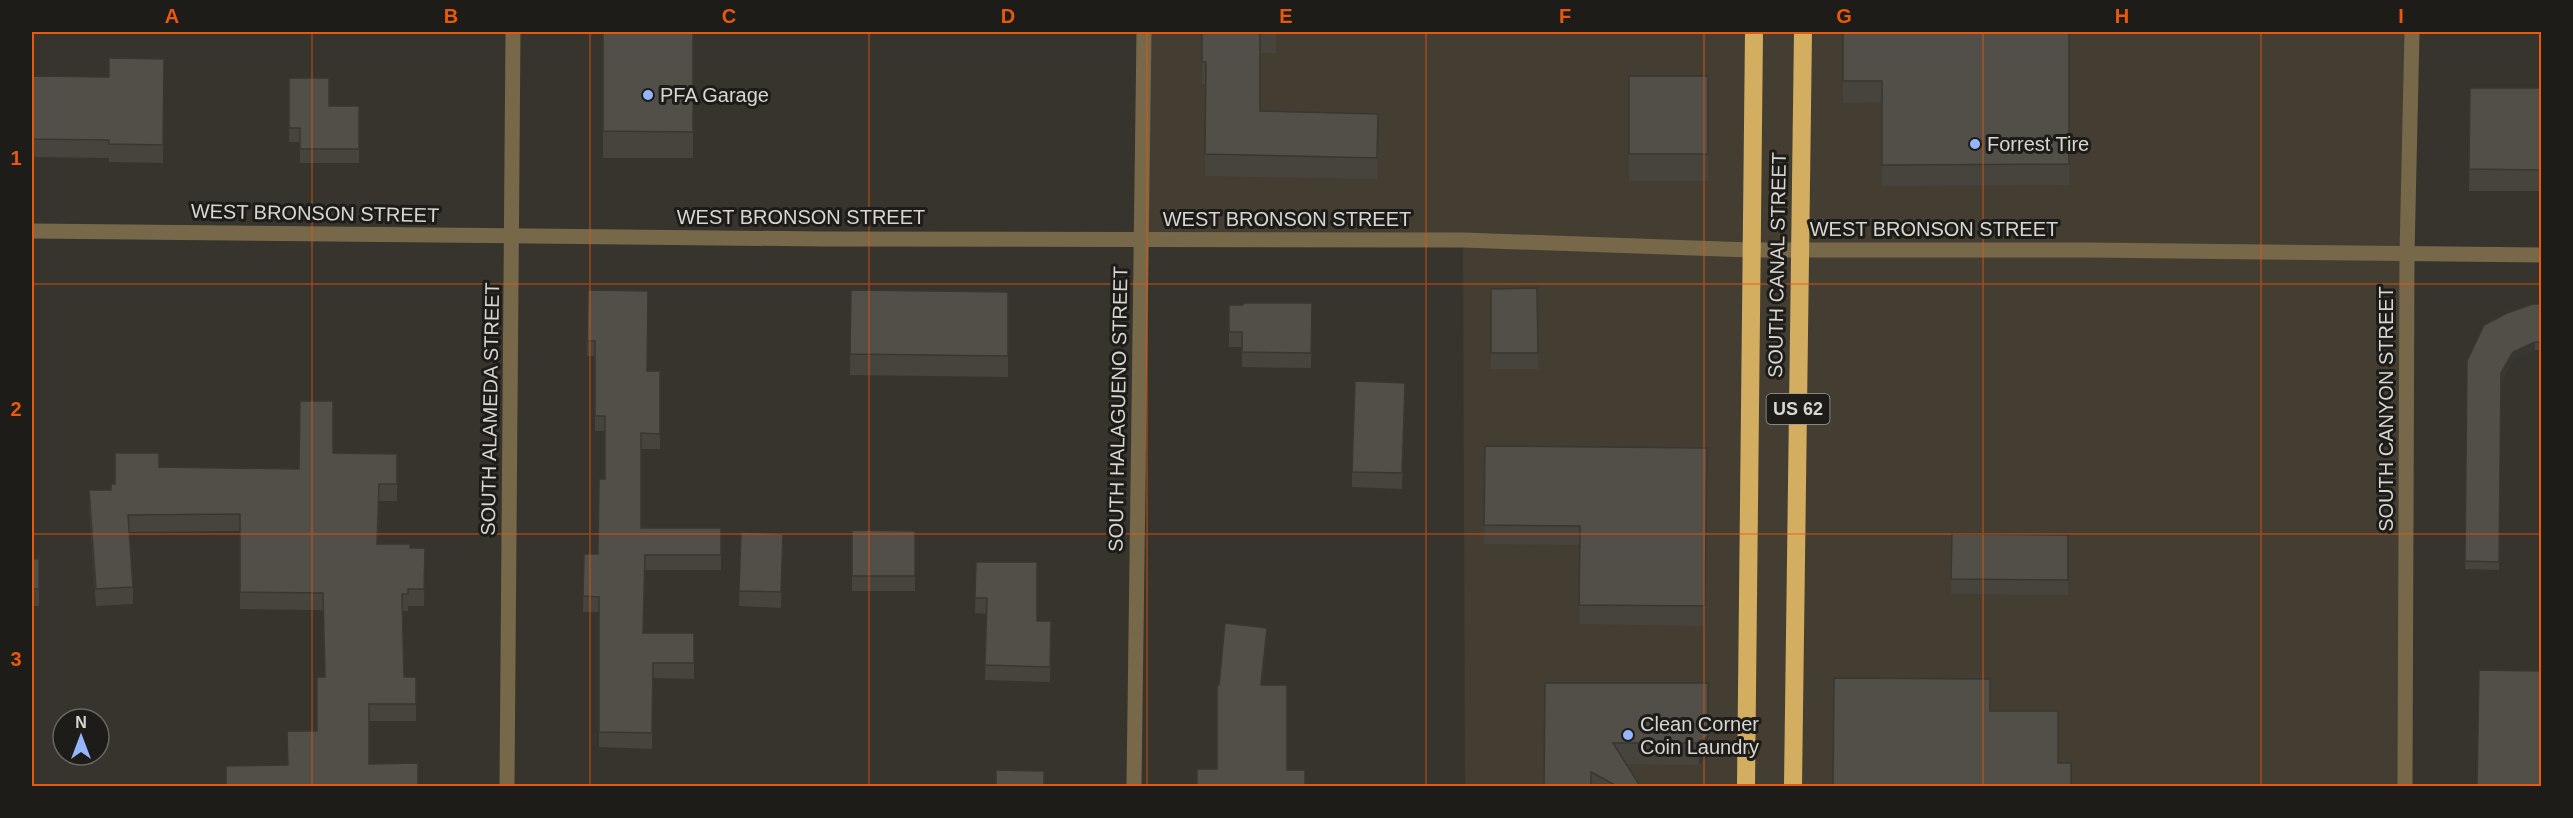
<svg xmlns="http://www.w3.org/2000/svg" width="2573" height="818" viewBox="0 0 2573 818" font-family="Helvetica,sans-serif">
  <style>
    .built { fill: #443e32 }
    .lines { fill: none; stroke-linecap: round; stroke-linejoin: round }
    .minor { stroke: #77684a; stroke-width: 15 }
    .highway { stroke: #d3ae60; stroke-width: 18 }
    .wall { fill: #47443e }
    .shaded-wall { fill: #393732 }
    .building { fill: #524f48; stroke: #393732; stroke-width: 1.5 }
    .grid { fill: none; stroke: #e8590c; stroke-width: 1.5; stroke-opacity: 0.55 }
    .poi-dot { fill: #95b6fd; stroke: #1d1c19; stroke-width: 2 }
    .labels { text-anchor: middle; stroke-width: 6; stroke-linejoin: round; paint-order: stroke }
    .shield { fill: #1d1c19; stroke: #a09e9a; stroke-width: 1.5 }
    .shield-label { font-size: 18px; font-weight: bold; fill: #d8d6d1 }
    .poi-label { font-size: 20px; fill: #d8d6d1; stroke: #1d1c19; text-anchor: start }
    .street-label { font-size: 20px; fill: #d8d6d1; stroke: #1d1c19 }
    .neatline { fill: none; stroke: #e8590c; stroke-width: 2 }
    .grid-label { font-size: 20px; text-anchor: middle; font-weight: bold; fill: #e8590c }
  </style>
  <rect width="100%" height="100%" fill="#37342d"/>
  <!-- built -->
  <polygon class="built" points="1144,32 2412,32 2405,786 1465,786 1463,240 1140,240"/>
  <g class="lines">
    <!-- minor -->
    <g class="minor">
      <polyline points="32,231 824,239 1463,240 1751,250 2089,250 2542,255"/>
      <polyline points="507,786 513,32"/>
      <polyline points="1134,786 1144,32"/>
      <polyline points="2405,786 2407,254 2412,32"/>
    </g>
    <!-- highway -->
    <g class="highway">
      <polyline points="1746,786 1754,32"/>
      <polyline points="1793,786 1803,32"/>
    </g>
  </g>
  <!-- wall -->
  <g class="wall">
    <rect x="603" y="32" width="90" height="126"/>
    <polygon points="1202,32 1276,32 1276,53 1260,53 1260,111 1378,135 1377,179 1205,176 1206,84 1202,84"/>
    <polygon points="1843,32 2069,32 2069,185 1882,186 1882,102 1843,103"/>
    <polygon points="164,59 163,163 109,162 109,158 32,157 32,76 109,77"/>
    <rect x="1629" y="76" width="79" height="105"/>
    <polygon points="289,78 329,106 359,106 359,163 300,163 300,142 289,142"/>
    <polygon points="2470,88 2541,88 2541,191 2469,191"/>
    <polygon points="1537,288 1538,369 1491,369 1491,289"/>
    <polygon points="588,290 647,371 660,371 660,449 641,449 641,528 721,528 721,570 645,570 643,633 694,633 694,679 653,678 652,749 599,747 599,612 583,612 584,554 598,554 605,479 605,431 595,431 595,356 587,356"/>
    <polygon points="851,290 1008,292 1008,377 850,375"/>
    <polygon points="1312,303 1311,368 1242,367 1242,347 1229,347 1229,305 1243,305"/>
    <polygon points="2541,304 2541,350 2535,350 2513,360 2501,381 2499,570 2465,569 2467,361"/>
    <polygon points="1405,398 1402,489 1352,487 1352,472"/>
    <polygon points="1485,446 1707,448 1705,626 1579,624 1580,545 1484,544"/>
    <polygon points="333,453 397,454 397,501 379,501 378,544 410,548 425,548 424,606 408,606 408,611 402,611 404,677 416,677 416,721 369,721 287,765 317,731 325,677 323,610 240,609 240,531 129,532 133,587 133,604 96,606 89,507 89,490 111,490 115,484 159,467 299,469"/>
    <polygon points="852,530 915,531 915,591 852,591"/>
    <polygon points="741,532 783,534 781,608 739,606"/>
    <polygon points="1952,534 2068,535 2068,595 1951,594"/>
    <rect x="32" y="559" width="7" height="47"/>
    <polygon points="976,562 1037,621 1051,621 1050,682 985,680 987,614 975,613"/>
    <polygon points="1708,683 1708,757 1699,765 1626,764 1640,786 1544,786"/>
  </g>
  <!-- shaded-wall -->
  <g class="shaded-wall">
    <polygon points="2535,342 2535,350 2513,360 2501,381 2499,570 2501,373 2513,352"/>
    <polygon points="1267,628 1267,643 1261,700 1261,685"/>
    <polygon points="1708,683 1708,757 1699,765 1699,743"/>
  </g>
  <!-- building -->
  <g class="building">
    <polygon points="603,32 693,32 693,132 603,131"/>
    <polygon points="1202,32 1260,32 1260,111 1378,114 1377,158 1205,154 1206,62 1202,62"/>
    <polygon points="1843,32 2069,32 2069,164 1882,165 1882,81 1843,81"/>
    <polygon points="109,58 164,59 163,145 109,144 109,140 32,139 32,76 109,77"/>
    <rect x="1629" y="76" width="79" height="78"/>
    <polygon points="289,78 329,78 329,106 359,106 359,149 300,149 300,128 289,128"/>
    <polygon points="2470,88 2541,88 2541,170 2469,169"/>
    <polygon points="1537,288 1538,353 1491,353 1491,289"/>
    <polygon points="588,290 648,291 647,371 660,371 660,434 641,433 641,528 721,528 721,555 645,555 643,633 694,633 694,663 653,663 652,733 599,732 599,597 583,596 584,554 598,554 599,479 605,479 605,416 595,416 595,341 587,341"/>
    <polygon points="851,290 1008,292 1008,356 850,354"/>
    <polygon points="1243,303 1312,303 1311,353 1242,352 1242,332 1229,332 1229,305 1243,305"/>
    <polygon points="2533,304 2541,304 2541,342 2535,342 2513,352 2501,373 2499,562 2465,561 2467,361 2484,325 2507,313"/>
    <polygon points="1355,381 1405,383 1402,473 1352,472"/>
    <polygon points="300,401 333,401 333,453 397,454 397,484 379,484 377,544 410,544 410,548 425,548 424,589 408,589 408,594 402,594 404,677 416,677 416,704 369,704 369,764 418,763 418,786 226,786 226,766 288,765 287,731 317,731 317,677 325,677 323,593 240,592 240,514 128,515 133,587 96,589 89,490 111,490 111,484 115,484 115,453 159,453 159,467 299,469"/>
    <polygon points="1485,446 1707,448 1705,606 1579,605 1580,526 1484,525"/>
    <polygon points="852,530 915,531 915,576 852,576"/>
    <polygon points="741,532 783,534 781,592 739,591"/>
    <polygon points="1952,534 2068,535 2068,580 1951,579"/>
    <rect x="32" y="559" width="7" height="30"/>
    <polygon points="976,562 1037,562 1037,621 1051,621 1050,667 985,665 987,598 975,598"/>
    <polygon points="1225,623 1267,628 1261,685 1287,685 1287,770 1305,770 1305,786 1197,786 1197,769 1217,769 1217,685 1219,685"/>
    <polygon points="2479,670 2541,671 2541,786 2477,786"/>
    <polygon points="1834,678 1990,679 1990,711 2058,711 2058,763 2071,763 2071,786 1833,786"/>
    <polygon points="1545,683 1708,683 1708,736 1699,743 1613,743 1640,786 1617,786 1591,772 1591,786 1544,786"/>
    <polygon points="996,770 1044,771 1044,786 996,786"/>
  </g>
  <!-- grid -->
  <path class="grid" d="M312 32V786M590 32V786M869 32V786M1147 32V786M1426 32V786M1704 32V786M1983 32V786M2261 32V786M32 284H2542M32 534H2542"/>
  <!-- markers -->
  <g class="poi-dot">
    <circle cx="648" cy="95" r="6"/>
    <circle cx="1975" cy="144" r="6"/>
    <circle cx="1628" cy="735" r="6"/>
  </g>
  <g class="labels">
    <!-- shield labels -->
    <rect class="shield" x="1766.5" y="394" width="63" height="30" rx="4.5"/>
    <g class="shield-label">
      <text x="1798" y="415">US 62</text>
    </g>
    <!-- poi labels -->
    <g class="poi-label">
      <text x="660" y="102">PFA Garage</text>
      <text x="1987" y="151">Forrest Tire</text>
      <text x="1640" y="731">Clean Corner<tspan x="1640" dy="23">Coin Laundry</tspan></text>
    </g>
    <!-- street labels -->
    <g class="street-label">
      <text transform="translate(315 213) rotate(1)" y="7">WEST BRONSON STREET</text>
      <text x="801" y="224">WEST BRONSON STREET</text>
      <text x="1287" y="226">WEST BRONSON STREET</text>
      <text x="1934" y="236">WEST BRONSON STREET</text>
      <text transform="translate(1777 265) rotate(-89)" y="7">SOUTH CANAL STREET</text>
      <text transform="translate(490 409) rotate(-89)" y="7">SOUTH ALAMEDA STREET</text>
      <text transform="translate(1118 409) rotate(-89)" y="7">SOUTH HALAGUENO STREET</text>
      <text transform="translate(2386 409) rotate(-90)" y="7">SOUTH CANYON STREET</text>
    </g>
  </g>
  <!-- border -->
  <rect width="2573" height="818" fill="none" stroke="#1d1c19" stroke-width="66"/>
  <!-- north arrow -->
  <g transform="translate(81 737)"><circle r="28" fill="#1d1c19" stroke="#686663" stroke-width="1.5"/>
  <path d="M0-4.5L10 22L0 15L-10 22Z" fill="#95b6fd"/>
  <text y="-9" font-size="16" font-weight="bold" text-anchor="middle" fill="#d8d6d1">N</text>
  </g>
  <rect x="33" y="33" width="2507" height="752" class="neatline"/>
  <g class="grid-label">
    <text x="172" y="23">A</text>
    <text x="451" y="23">B</text>
    <text x="729" y="23">C</text>
    <text x="1008" y="23">D</text>
    <text x="1286" y="23">E</text>
    <text x="1565" y="23">F</text>
    <text x="1844" y="23">G</text>
    <text x="2122" y="23">H</text>
    <text x="2401" y="23">I</text>
    <text x="16" y="165">1</text>
    <text x="16" y="416">2</text>
    <text x="16" y="666">3</text>
  </g>
</svg>
